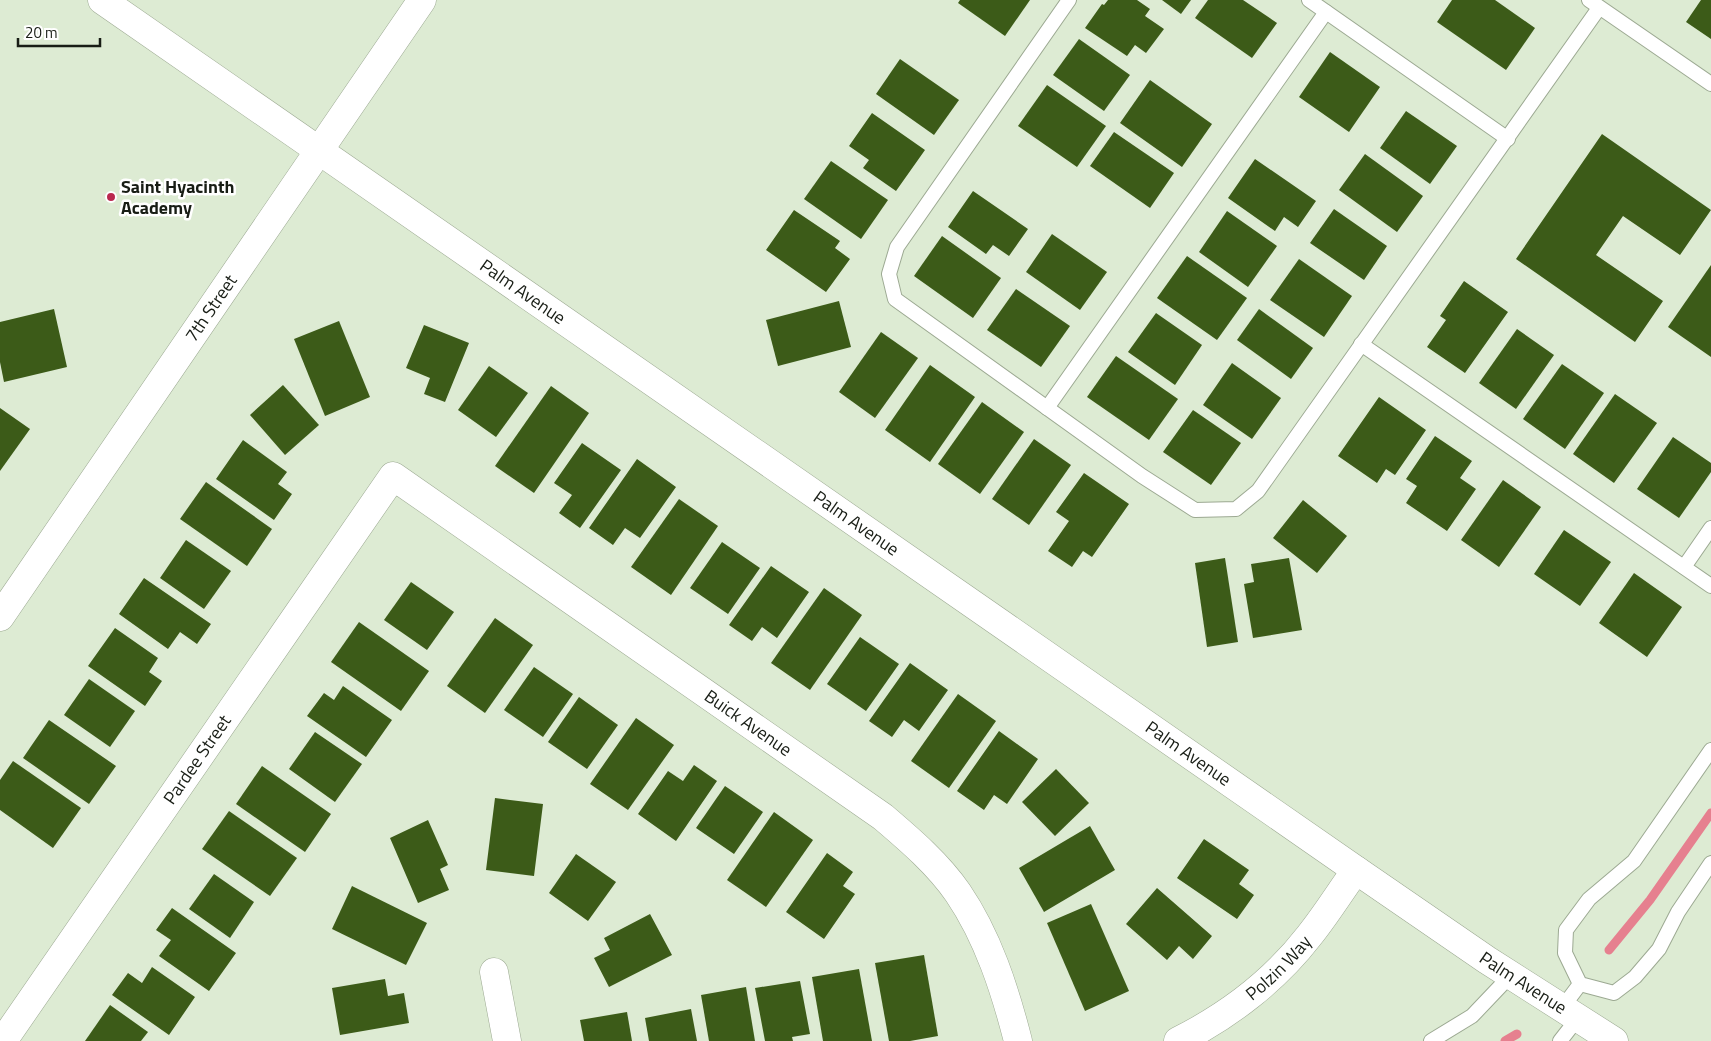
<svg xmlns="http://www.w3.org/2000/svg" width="1711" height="1041" viewBox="0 0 1711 1041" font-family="'Titillium Web',sans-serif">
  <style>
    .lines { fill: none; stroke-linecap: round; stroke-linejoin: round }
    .stream { stroke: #e6808f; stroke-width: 9 }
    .building { fill: #3c5b18 }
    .service-casing { stroke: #9ca992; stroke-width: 16 }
    .minor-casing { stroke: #9ca992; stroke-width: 29 }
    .tertiary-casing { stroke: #9ca992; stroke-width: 29 }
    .service { stroke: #fff; stroke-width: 14 }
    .minor { stroke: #fff; stroke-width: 28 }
    .tertiary { stroke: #fff; stroke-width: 28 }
    .poi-dot { fill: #ba294f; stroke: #fff; stroke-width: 2 }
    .labels { text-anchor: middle; stroke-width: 5; stroke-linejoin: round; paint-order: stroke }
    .poi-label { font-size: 18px; font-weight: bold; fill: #181d15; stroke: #fff; text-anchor: start }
    .street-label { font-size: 18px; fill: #181d15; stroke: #fff }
  </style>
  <rect width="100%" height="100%" fill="#ddebd3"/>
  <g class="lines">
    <!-- stream -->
    <g class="stream">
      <polyline points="1609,950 1650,900 1711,813"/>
      <polyline points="1505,1041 1517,1034"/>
    </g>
  </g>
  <!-- building -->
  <g class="building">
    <polygon points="960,0 1030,0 1005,36 958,3"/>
    <polygon points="1108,0 1137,0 1150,9 1145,16 1164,29 1146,53 1135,45 1127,56 1085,28 1102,4 1104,5"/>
    <polygon points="1162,0 1191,0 1181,14"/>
    <polygon points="1208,0 1243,0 1277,23 1252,58 1195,18"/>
    <polygon points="1452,0 1495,0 1535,28 1506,70 1437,22"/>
    <polygon points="1701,0 1711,0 1711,39 1686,22"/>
    <polygon points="1079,39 1130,75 1104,111 1053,75"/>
    <polygon points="1330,52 1380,87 1349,132 1299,97"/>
    <polygon points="900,59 959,100 934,135 876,94"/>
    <polygon points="1150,80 1212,124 1182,167 1120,123"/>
    <polygon points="1047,85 1106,126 1077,167 1018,126"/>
    <polygon points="1406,111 1457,146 1430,184 1380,148"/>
    <polygon points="872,113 925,150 896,191 863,168 869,160 849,146"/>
    <polygon points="1114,132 1174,173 1150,208 1090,166"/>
    <polygon points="1602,134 1711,210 1680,255 1623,216 1596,255 1663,301 1635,342 1516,259"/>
    <polygon points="1365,154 1423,196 1397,232 1339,190"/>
    <polygon points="1255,159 1316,201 1298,227 1284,217 1275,231 1228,198"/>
    <polygon points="831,161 888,200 861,239 804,199"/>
    <polygon points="973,191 1028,229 1009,256 993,245 986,254 948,227"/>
    <polygon points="1334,209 1387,246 1364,280 1310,243"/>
    <polygon points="794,210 840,241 835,248 850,259 826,292 766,250"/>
    <polygon points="1227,211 1277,246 1248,287 1199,252"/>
    <polygon points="1052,234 1107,272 1080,310 1026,272"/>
    <polygon points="942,236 1001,278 973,318 914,276"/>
    <polygon points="1187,256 1247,298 1217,340 1157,298"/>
    <polygon points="1299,259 1352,296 1324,337 1270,300"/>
    <polygon points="1711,265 1711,357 1668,327"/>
    <polygon points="1464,281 1508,312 1465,373 1427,347 1446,320 1440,316"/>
    <polygon points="1016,289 1070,326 1041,367 987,330"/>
    <polygon points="839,301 851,347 778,366 766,320"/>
    <polygon points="54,309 67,367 4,382 0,362 0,322"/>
    <polygon points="1259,309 1313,348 1291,379 1237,340"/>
    <polygon points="1156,313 1202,345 1175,385 1128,352"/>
    <polygon points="339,321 370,397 325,416 294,339"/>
    <polygon points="424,325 469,343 445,402 424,394 430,378 406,368"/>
    <polygon points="1517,329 1554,355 1516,409 1479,383"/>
    <polygon points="881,332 918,358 875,418 839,392"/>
    <polygon points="1116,356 1178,399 1149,440 1087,397"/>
    <polygon points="1232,363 1281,398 1252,439 1203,405"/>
    <polygon points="1562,364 1604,393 1565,449 1523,419"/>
    <polygon points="930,365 975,397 930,462 885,430"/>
    <polygon points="489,366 528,393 496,437 458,410"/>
    <polygon points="283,385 319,425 285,455 250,415"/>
    <polygon points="551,386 589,413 534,493 495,466"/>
    <polygon points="1615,394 1657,423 1614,483 1573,454"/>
    <polygon points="1379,397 1426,430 1395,475 1386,469 1377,483 1338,456"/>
    <polygon points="982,402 1024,432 980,494 938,464"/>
    <polygon points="0,408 30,429 0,471"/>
    <polygon points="1193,410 1241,443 1211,485 1163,452"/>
    <polygon points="1435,436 1472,461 1460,478 1476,489 1447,531 1406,503 1417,486 1406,479"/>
    <polygon points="1673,437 1711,463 1711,472 1679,518 1637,489"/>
    <polygon points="1034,439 1071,465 1029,525 992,499"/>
    <polygon points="243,440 287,472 278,484 292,494 274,520 216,479"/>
    <polygon points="582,443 621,470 580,528 559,513 572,495 554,483"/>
    <polygon points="637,459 676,487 640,538 625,528 613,545 589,528"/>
    <polygon points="1084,473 1129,504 1092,557 1083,551 1072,567 1048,551 1069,521 1056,512"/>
    <polygon points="1503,480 1541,507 1499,567 1461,540"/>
    <polygon points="206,482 272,529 247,566 180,519"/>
    <polygon points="679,499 718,526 671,595 631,567"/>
    <polygon points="1303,500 1347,536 1317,573 1273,538"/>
    <polygon points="1564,530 1611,562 1580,606 1534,574"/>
    <polygon points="186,540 231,571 204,609 160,578"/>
    <polygon points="722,542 760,568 728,614 690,588"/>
    <polygon points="1225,558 1238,642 1207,647 1195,563"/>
    <polygon points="1289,558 1302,630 1253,638 1244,584 1254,582 1251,564"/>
    <polygon points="771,566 809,592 777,638 762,627 752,641 729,625"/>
    <polygon points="1634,573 1682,607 1647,657 1599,623"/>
    <polygon points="144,578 211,624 197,644 180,632 168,649 119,614"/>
    <polygon points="411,582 454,612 427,650 384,620"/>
    <polygon points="824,588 862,615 810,690 771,663"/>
    <polygon points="495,618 533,645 485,713 447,686"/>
    <polygon points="359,622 429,671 401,711 331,662"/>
    <polygon points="115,628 158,658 149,672 162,681 145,706 88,666"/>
    <polygon points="860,637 899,664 866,711 827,684"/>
    <polygon points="910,663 948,690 919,731 904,720 892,737 869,721"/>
    <polygon points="534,667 573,694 543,737 504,710"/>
    <polygon points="89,679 135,711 110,747 64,715"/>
    <polygon points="343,686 392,720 366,757 307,716 324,693 334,700"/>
    <polygon points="958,694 996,721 949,788 911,761"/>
    <polygon points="579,697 618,725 587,769 548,742"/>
    <polygon points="636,718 674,745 628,810 590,784"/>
    <polygon points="49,720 116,766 89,804 23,758"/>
    <polygon points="999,731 1038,759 1007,804 994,795 984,810 957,791"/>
    <polygon points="315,732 362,764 335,802 289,769"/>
    <polygon points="13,761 81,808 53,848 0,810 0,780"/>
    <polygon points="694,765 717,781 676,841 638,814 668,771 683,781"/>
    <polygon points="262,766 331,814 305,852 236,804"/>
    <polygon points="1056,769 1089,803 1055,836 1022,802"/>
    <polygon points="725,786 763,812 734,854 696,828"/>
    <polygon points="495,798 543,804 534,876 486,870"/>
    <polygon points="229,811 297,858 270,896 202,849"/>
    <polygon points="774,812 813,840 766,907 727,880"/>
    <polygon points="428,820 448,865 440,869 449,890 418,903 390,838"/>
    <polygon points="1090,826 1115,870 1044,912 1019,868"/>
    <polygon points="1204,839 1249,870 1239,884 1254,895 1237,919 1177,878"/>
    <polygon points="827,853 853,872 843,886 855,894 824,939 786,912"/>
    <polygon points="576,854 616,882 588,921 549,893"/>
    <polygon points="214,874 254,902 230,938 189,909"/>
    <polygon points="352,886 427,923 406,965 332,929"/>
    <polygon points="1157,888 1212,936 1193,959 1179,946 1167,960 1126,924"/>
    <polygon points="1091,904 1129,991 1085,1011 1047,923"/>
    <polygon points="172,908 236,953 209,991 159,956 171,940 156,930"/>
    <polygon points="650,914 672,955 609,987 594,958 610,950 604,938"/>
    <polygon points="924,955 938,1036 910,1041 889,1041 875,963"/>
    <polygon points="152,967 195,997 169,1035 112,995 128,973 142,983"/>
    <polygon points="859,969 872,1041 823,1041 812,977"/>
    <polygon points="385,979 388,996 404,993 409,1023 340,1035 332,988"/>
    <polygon points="800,981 810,1034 792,1037 793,1041 765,1041 755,988"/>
    <polygon points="746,987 755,1041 709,1041 701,995"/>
    <polygon points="110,1005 148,1032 141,1041 85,1041"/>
    <polygon points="691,1009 697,1041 649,1041 645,1018"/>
    <polygon points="627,1012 632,1041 584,1041 580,1020"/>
  </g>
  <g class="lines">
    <!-- service casing -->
    <g class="service-casing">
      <g id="service">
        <polyline points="1069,0 897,247 889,274 895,299 1142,476 1195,510 1236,509 1258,491 1599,8"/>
        <polyline points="1309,0 1508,139"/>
        <polyline points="1589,0 1711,84"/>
        <polyline points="1361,344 1711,586"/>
        <polyline points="1047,408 1326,12"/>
        <polyline points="1684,567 1711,528"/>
        <polyline points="1711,750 1634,861 1589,899 1566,930 1565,953 1580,984 1614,993 1635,977 1659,949 1678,912 1711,863"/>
        <polyline points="1562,1008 1580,984"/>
        <polyline points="1431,1041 1472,1016 1511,975"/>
        <polyline points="1560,1041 1578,1018"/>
      </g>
    </g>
    <!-- minor casing -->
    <g class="minor-casing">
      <g id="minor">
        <path id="s1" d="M102 0 1356 870 1487 960 1614 1041"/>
        <polyline points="494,972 507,1041"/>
        <path id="s2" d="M3 1041 393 476 883 817C910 840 938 864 958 893 988 937 1005 990 1018 1041"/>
        <path id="s3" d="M1178 1041C1228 1016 1275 980 1309 936 1326 915 1340 892 1356 870"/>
      </g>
    </g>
    <!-- tertiary casing -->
    <g class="tertiary-casing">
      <g id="tertiary">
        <path id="s4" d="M0 617 422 0"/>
      </g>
    </g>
    <!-- service -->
    <use href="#service" class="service"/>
    <!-- minor -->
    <use href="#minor" class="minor"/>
    <!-- tertiary -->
    <use href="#tertiary" class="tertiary"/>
  </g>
  <!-- markers -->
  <circle class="poi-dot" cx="111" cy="197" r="5"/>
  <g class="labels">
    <!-- poi labels -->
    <g class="poi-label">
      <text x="121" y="193">Saint Hyacinth<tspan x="121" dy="21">Academy</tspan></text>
    </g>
    <!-- street labels -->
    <g class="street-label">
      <text dy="6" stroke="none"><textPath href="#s1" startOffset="512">Palm Avenue</textPath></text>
      <text dy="6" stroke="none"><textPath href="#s4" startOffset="374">7th Street</textPath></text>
      <text dy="6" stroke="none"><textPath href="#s1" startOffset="918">Palm Avenue</textPath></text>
      <text dy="6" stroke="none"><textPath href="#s2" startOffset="1119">Buick Avenue</textPath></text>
      <text dy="6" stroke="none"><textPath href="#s1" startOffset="1322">Palm Avenue</textPath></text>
      <text dy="6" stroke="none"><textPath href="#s2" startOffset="342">Pardee Street</textPath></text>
      <text dy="6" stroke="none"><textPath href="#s3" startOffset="125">Polzin Way</textPath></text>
      <text dy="6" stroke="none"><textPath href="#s1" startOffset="1728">Palm Avenue</textPath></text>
    </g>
  </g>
  <!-- scale -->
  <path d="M18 38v8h82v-8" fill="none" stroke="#181d15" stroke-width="2.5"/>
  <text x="25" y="38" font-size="15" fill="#181d15" stroke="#ffffff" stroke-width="4" paint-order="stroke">20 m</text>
</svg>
